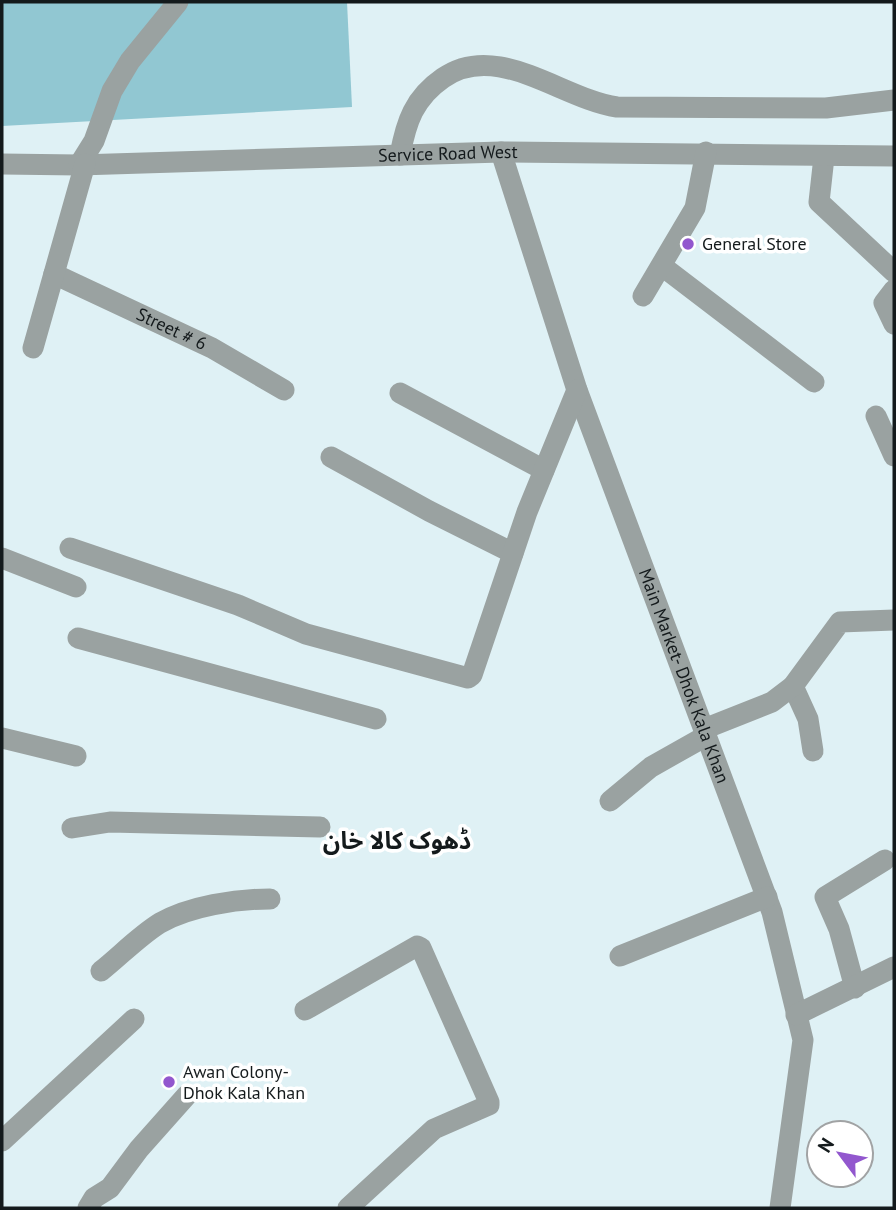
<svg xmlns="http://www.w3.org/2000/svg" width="896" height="1210" viewBox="0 0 896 1210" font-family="'PT Sans','Noto Sans Arabic',sans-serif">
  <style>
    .green { fill: #91c7d2 }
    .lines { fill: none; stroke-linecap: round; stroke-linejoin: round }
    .minor { stroke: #9aa2a1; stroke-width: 21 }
    .poi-dot { fill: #9257ce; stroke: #fff; stroke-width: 2.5 }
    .labels { text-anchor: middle; stroke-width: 7; stroke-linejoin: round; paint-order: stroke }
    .street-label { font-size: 18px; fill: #141a1c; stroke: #fff }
    .poi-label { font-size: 18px; fill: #141a1c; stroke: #fff; text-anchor: start }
    .district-label { font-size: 24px; font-weight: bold; fill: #141a1c; stroke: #fff }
  </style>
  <rect width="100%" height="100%" fill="#dff1f5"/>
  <!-- green -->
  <polygon class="green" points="2,2 347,2 352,107 2,126"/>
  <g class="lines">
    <!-- minor -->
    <g class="minor">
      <path id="s1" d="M501 152 577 390 772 912 803 1040 780 1208"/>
      <path d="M400 155C406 122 414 98 443 78 497 40 562 99 617 107L826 108 894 100"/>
      <polyline points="824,157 819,202 894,272"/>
      <path id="s2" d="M2 164 79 165 501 152 894 156"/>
      <polyline points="79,165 94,141 112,91 130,61 178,2"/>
      <polyline points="662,266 814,382"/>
      <path id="s3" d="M54 274 212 348 284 390"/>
      <polyline points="894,290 884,303 894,324"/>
      <polyline points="643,296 695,208 706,152"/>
      <polyline points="33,348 85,164"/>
      <polyline points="400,393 544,470"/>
      <polyline points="876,416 894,456"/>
      <polyline points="331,457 429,511 513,553"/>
      <polyline points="70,548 238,605 306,634 468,678 472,675 527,512 577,390"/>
      <polyline points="2,558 76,587"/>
      <polyline points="78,638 376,719"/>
      <polyline points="793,686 808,719 813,751"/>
      <polyline points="704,729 772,702 793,686 840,622 894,620"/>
      <polyline points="2,738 76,756"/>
      <polyline points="610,801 651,767 706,736"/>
      <polyline points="72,828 110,822 320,827"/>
      <polyline points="620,956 767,897"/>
      <path d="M101 971C120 956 139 936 160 923 190 906 236 899 270 899"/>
      <polyline points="855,988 839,929 825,897 885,860"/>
      <polyline points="305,1010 417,946 421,948 489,1102 489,1105 434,1129 348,1208"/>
      <polyline points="796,1015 894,967"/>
      <polyline points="2,1141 134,1019"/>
      <polyline points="88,1208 94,1198 110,1188 139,1149 187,1095"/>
    </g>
  </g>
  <!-- markers -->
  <g class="poi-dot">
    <circle cx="688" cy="244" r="7"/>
    <circle cx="169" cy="1082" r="7"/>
  </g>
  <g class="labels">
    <!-- street labels -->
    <g class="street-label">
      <text dy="6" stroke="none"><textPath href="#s2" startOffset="446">Service Road West</textPath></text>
      <text dy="6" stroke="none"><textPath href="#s3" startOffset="130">Street # 6</textPath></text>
      <text dy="6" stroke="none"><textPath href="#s1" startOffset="555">Main Market- Dhok Kala Khan</textPath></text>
    </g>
    <!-- poi labels -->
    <g class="poi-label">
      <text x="702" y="250">General Store</text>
      <text x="183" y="1078">Awan Colony-<tspan x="183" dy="21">Dhok Kala Khan</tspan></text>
    </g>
    <!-- district labels -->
    <g class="district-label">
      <text x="397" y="849">ڈھوک کالا خان</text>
    </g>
  </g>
  <!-- border -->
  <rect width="896" height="1210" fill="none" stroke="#141a1c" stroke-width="7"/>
  <!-- north arrow -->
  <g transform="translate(840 1154) rotate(302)"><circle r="33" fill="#ffffff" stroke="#a1a3a4" stroke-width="2"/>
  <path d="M0-5L12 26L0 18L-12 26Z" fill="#9257ce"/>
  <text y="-10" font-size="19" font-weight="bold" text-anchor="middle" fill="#141a1c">N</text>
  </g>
</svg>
